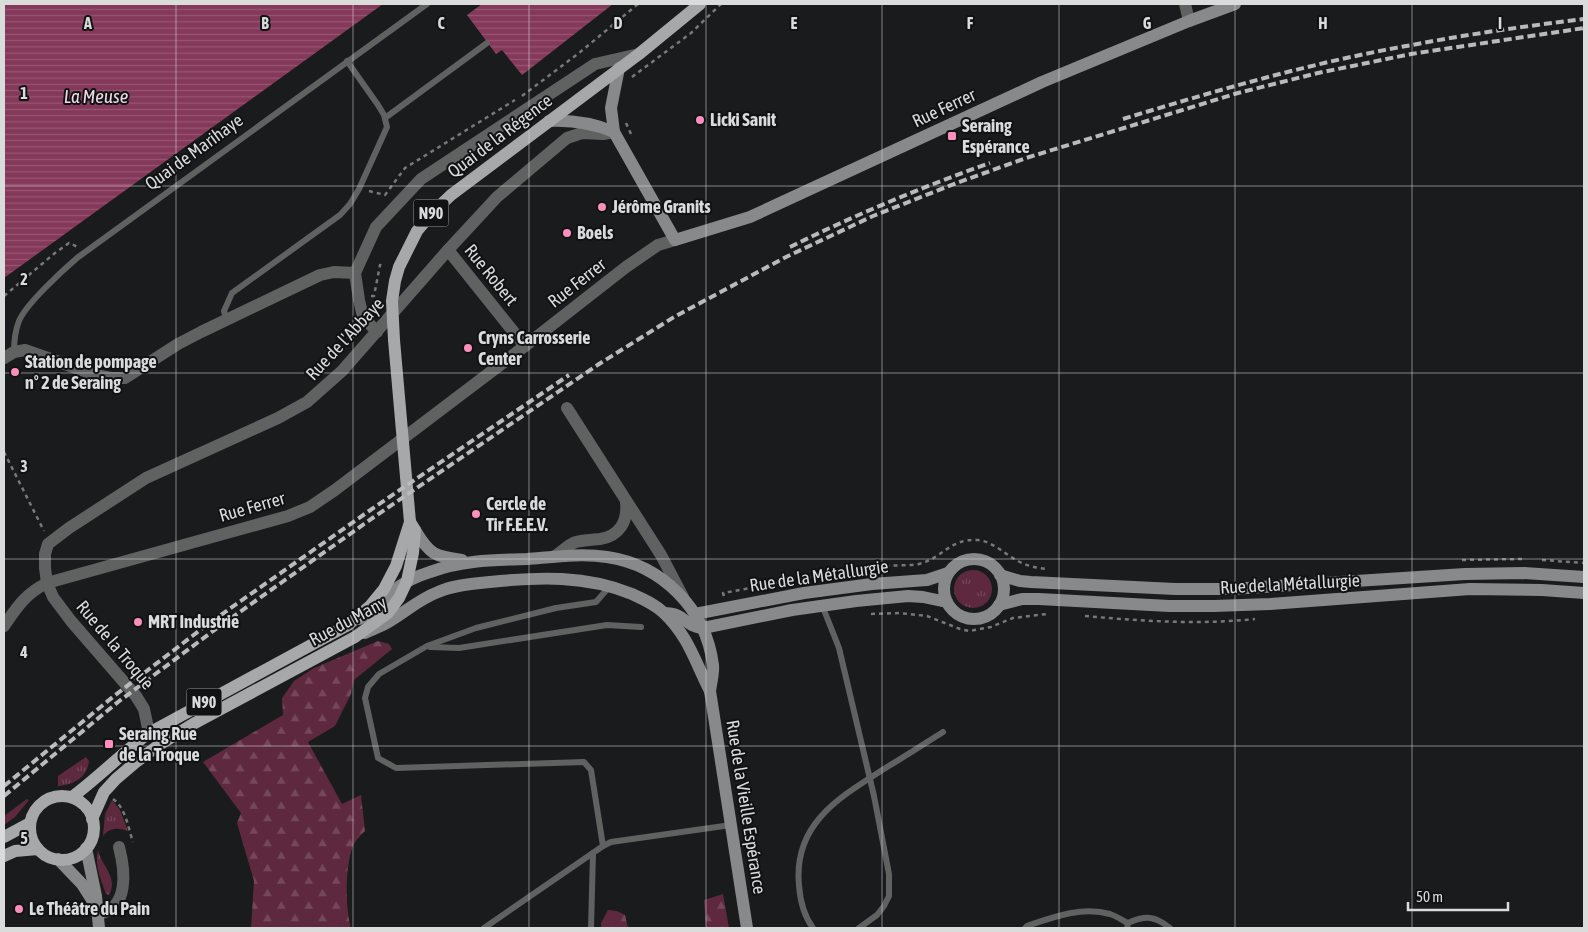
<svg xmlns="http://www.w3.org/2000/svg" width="1588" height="932" viewBox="0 0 1588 932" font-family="'Asap Condensed',sans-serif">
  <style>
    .grass { fill: url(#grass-tufts) }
    .forest { fill: url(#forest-firs) }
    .water { fill: url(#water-rules) }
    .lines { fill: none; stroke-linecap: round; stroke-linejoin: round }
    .path { stroke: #777979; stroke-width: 2.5; stroke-dasharray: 4 4; stroke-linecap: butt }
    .lane { stroke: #606161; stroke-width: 6 }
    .street { stroke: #606161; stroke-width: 12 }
    .secondary { stroke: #87898a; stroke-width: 12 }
    .primary { stroke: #a6a8a9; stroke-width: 12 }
    .rail { stroke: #b9bbbb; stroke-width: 4; stroke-dasharray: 8 4; stroke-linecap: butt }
    .grid { fill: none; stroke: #dadcdc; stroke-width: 1; stroke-opacity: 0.55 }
    .poi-dot { fill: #fe8ebc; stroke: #101213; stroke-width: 2 }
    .labels { text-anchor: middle; stroke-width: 4; stroke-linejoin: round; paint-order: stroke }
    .shield { fill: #101213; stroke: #9d9fa0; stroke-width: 1 }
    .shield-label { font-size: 16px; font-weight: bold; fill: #dadcdc }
    .street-label { font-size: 18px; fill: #dadcdc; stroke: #101213 }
    .poi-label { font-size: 18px; font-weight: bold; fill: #dadcdc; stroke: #101213; text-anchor: start }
    .water-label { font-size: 19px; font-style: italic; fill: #f2dbe3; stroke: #101213 }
    .grid-label { font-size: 16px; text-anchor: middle; font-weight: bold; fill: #dadcdc; stroke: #101213; stroke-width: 4; stroke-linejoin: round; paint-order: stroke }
  </style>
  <defs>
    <pattern id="grass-tufts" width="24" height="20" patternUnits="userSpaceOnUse" patternTransform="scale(1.25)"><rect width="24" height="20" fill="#5e293f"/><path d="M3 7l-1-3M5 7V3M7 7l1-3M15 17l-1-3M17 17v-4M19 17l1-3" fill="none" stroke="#74475a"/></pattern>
    <pattern id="forest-firs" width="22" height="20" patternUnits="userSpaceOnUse" patternTransform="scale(1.25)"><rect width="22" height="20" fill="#5e293f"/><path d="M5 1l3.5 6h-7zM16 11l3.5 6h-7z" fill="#74475a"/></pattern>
    <pattern id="water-rules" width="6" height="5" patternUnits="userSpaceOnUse" patternTransform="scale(1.25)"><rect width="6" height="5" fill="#85395a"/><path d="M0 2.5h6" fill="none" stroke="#965571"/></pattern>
  </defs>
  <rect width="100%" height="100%" fill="#191b1c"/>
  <!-- grass -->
  <g class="grass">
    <circle cx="973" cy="589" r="19"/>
    <path d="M86 757 89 761C87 778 73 785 58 786V776Z"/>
    <polygon points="27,799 29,800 15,817 4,825 4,816"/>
    <path d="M112 800 120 810 128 831C118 827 109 828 103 836L105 814Z"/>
    <path d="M98 850C101 865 119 878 109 895L106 894C101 880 94 865 98 850Z"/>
  </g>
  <!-- forest -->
  <g class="forest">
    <path d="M378 641 389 644 392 649 354 680 351 694 335 726 308 742 342 804 361 795 365 831C361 835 355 841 353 846 345 866 345 908 351 928H251L254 881 237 823 241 813 203 762 283 715 282 698 294 681 314 668Z"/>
    <polygon points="723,894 729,928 706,928 704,900"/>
    <polygon points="608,910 617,911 625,915 628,928 601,928 601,923"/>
  </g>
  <!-- water -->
  <g class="water">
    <polygon points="4,4 383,4 4,278"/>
    <polygon points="482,4 613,4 522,75 502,50 496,54 467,15"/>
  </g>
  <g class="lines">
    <!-- path -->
    <g class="path">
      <polyline points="632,77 691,33 721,4"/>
      <polyline points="522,96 579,53 638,4"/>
      <polyline points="626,123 631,134"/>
      <polyline points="369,191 385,195 405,168 515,100"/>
      <polyline points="4,296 55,253 69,243 78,247"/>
      <polyline points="371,296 374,296 380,265 384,266"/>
      <polyline points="4,452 44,531"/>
      <polyline points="1462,560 1522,559"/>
      <polyline points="1542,560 1584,563"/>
      <path d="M724 596 723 593C767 585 811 576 855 570 865 569 875 567 885 566 896 565 908 566 919 564 943 558 950 538 978 540 994 542 1004 554 1018 561 1027 566 1037 568 1047 569"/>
      <polyline points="871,614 899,613 927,616 960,629 969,631 991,627 1013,618 1047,614"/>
      <path d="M1085 616C1141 621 1199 625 1255 619"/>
      <path d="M113 799C126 808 128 828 133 842"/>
    </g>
    <!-- lane -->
    <g class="lane">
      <polyline points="385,118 487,43"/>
      <polyline points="226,320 224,311 232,293 340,215 350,204 359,189 387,127 384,115 378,105 347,61"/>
      <path d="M14 352C14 342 15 331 19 321 26 304 62 271 77 258L427 4"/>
      <polyline points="822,605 839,648 874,796 889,874 889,896 884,906 877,915 859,928"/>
      <polyline points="430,647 459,648 607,625 641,627"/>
      <polyline points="603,846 591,770 584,762 396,768 378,758 365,698 368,687 379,674 427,646 476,628 556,608 596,602 610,586"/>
      <polyline points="484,928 603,846 611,842 731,825"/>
      <polyline points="591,928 593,853"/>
      <path d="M813 928C804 916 800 900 799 885 793 822 842 796 887 767 906 756 924 744 943 732"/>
      <path d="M1025 928 1027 926C1053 917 1082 906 1110 914 1116 916 1122 920 1128 923"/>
      <path d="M1127 928 1128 923C1146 915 1155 916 1170 928"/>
    </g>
    <!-- street -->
    <g class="street">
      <polyline points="1185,4 1189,21"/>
      <polyline points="448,250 525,346"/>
      <polyline points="377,332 363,317 359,300 355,273 376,227 421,179 595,64 639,54"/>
      <polyline points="4,358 14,352 25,350 96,375 111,378 125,378 178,344 201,332 320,275 334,272 355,273"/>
      <polyline points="567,408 661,555 683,597"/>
      <path d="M553 557C561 553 567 545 576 542 584 540 592 540 600 539 620 536 628 521 626 502"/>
      <path d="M4 626C17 607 25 594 47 583L288 516 310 507 335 490 525 346 626 267 658 245 675 240"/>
      <polyline points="149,733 144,709 136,696 71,621 53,597 47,583 45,568 45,554 48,544 69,528 146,478 278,418 307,402 342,371 448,250 497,197 567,138 582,133 603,134 614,132"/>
      <path d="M97 914C130 910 125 870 119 847"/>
    </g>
    <!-- secondary -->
    <g class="secondary">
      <polyline points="619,68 611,108 614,132 675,240 750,217 1042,82 1189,21 1235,4"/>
      <path d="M549 121C572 120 593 123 614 132"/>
      <path d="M415 530C430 555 434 556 462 560"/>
      <circle cx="974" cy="589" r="30"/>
      <polyline points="1000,575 1020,581 1031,582 1175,589 1231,589 1465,574 1524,573 1584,577"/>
      <polyline points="999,605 1022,599 1039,599 1169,606 1214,606 1270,604 1470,589 1542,590 1584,593"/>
      <path d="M664 613C686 613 683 626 703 628L792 610 856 601 908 596 923 597 947 602"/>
      <polyline points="695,614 804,593 872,584 927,580 948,573"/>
      <path d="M359 619C364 617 371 614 375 610 382 604 387 596 393 591 404 582 417 576 430 572 463 560 493 560 527 559 553 557 581 553 607 557 662 565 706 609 713 665 714 673 711 683 710 691L747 928"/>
      <path d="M365 633C371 630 377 628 383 625 402 615 417 600 438 592 454 585 472 584 490 582 538 577 586 575 632 594 643 599 655 604 664 613 689 637 695 662 710 691"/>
      <polyline points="86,848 96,896 99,928"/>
      <polyline points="58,859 82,884 94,903"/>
    </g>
    <!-- primary -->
    <g class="primary">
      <circle cx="62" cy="828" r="32"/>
      <path d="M72 797C99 777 122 753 149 733L348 625 370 606 384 589 396 566 410 522 394 340 392 301 395 281 399 267 417 231 433 212 451 195 639 54 700 4"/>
      <polyline points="92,819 104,792 116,779 136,762 159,745 193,724 355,637 388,613 399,598 407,581 413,553 415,530 410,522"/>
      <polyline points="4,837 30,823"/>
      <polyline points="4,856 15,851 38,849"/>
    </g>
    <!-- rail -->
    <g class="rail">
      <path d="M1123 119C1218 90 1314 62 1412 45 1469 34 1527 26 1584 19"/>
      <path d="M790 247C855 215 922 187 990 163"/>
      <polyline points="4,786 114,696 208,624 369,511 569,375"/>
      <polyline points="4,796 118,702 213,631 374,517 599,364 674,317 786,257 873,216 954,184 1026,158 1238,93 1318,73 1411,54 1584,28"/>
    </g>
  </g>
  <!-- grid -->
  <path class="grid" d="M176 4V928M353 4V928M529 4V928M706 4V928M882 4V928M1059 4V928M1235 4V928M1412 4V928M4 186H1584M4 373H1584M4 559H1584M4 746H1584"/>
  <!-- markers -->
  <g class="poi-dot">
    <circle cx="700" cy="120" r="5"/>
    <rect x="947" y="131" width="10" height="10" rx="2.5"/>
    <circle cx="602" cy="207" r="5"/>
    <circle cx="567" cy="233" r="5"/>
    <circle cx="468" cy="348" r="5"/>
    <circle cx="15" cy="372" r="5"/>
    <circle cx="476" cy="514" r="5"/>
    <circle cx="138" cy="622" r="5"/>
    <rect x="104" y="739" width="10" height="10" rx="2.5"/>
    <circle cx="19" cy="909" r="5"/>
  </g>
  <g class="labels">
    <!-- shield labels -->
    <g class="shield">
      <rect x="413.5" y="199.5" width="35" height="27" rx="4"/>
      <rect x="186.5" y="688.5" width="35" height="27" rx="4"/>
    </g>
    <g class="shield-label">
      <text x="431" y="219">N90</text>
      <text x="204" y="708">N90</text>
    </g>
    <!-- street labels -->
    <g class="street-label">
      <text transform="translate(944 108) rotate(-25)" y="6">Rue Ferrer</text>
      <text transform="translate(500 136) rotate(-37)" y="6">Quai de la Régence</text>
      <text transform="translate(194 152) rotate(-36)" y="6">Quai de Marihaye</text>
      <text transform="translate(491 275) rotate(51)" y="6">Rue Robert</text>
      <text transform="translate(577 283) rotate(-38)" y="6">Rue Ferrer</text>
      <text transform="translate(345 339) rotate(-47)" y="6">Rue de l'Abbaye</text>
      <text transform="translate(252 507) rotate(-16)" y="6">Rue Ferrer</text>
      <text transform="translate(819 576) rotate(-8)" y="6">Rue de la Métallurgie</text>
      <text transform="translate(1290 584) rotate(-3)" y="6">Rue de la Métallurgie</text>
      <text transform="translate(348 621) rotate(-28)" y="6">Rue du Many</text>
      <text transform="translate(115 645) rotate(50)" y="6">Rue de la Troque</text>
      <text transform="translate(746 807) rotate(81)" y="6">Rue de la Vieille Espérance</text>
    </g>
    <!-- poi labels -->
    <g class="poi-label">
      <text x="710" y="126">Licki Sanit</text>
      <text x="962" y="132">Seraing<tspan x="962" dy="21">Espérance</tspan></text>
      <text x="612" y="213">Jérôme Granits</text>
      <text x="577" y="239">Boels</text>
      <text x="478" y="344">Cryns Carrosserie<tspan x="478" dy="21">Center</tspan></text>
      <text x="25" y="368">Station de pompage<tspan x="25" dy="21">n° 2 de Seraing</tspan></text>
      <text x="486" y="510">Cercle de<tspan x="486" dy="21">Tir F.E.E.V.</tspan></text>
      <text x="148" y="628">MRT Industrie</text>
      <text x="119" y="740">Seraing Rue<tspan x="119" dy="21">de la Troque</tspan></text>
      <text x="29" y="915">Le Théâtre du Pain</text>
    </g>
    <!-- water labels -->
    <g class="water-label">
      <text x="96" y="103">La Meuse</text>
    </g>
  </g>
  <g class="grid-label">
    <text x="88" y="29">A</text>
    <text x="265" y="29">B</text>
    <text x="441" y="29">C</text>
    <text x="618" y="29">D</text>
    <text x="794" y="29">E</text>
    <text x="970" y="29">F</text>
    <text x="1147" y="29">G</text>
    <text x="1323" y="29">H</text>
    <text x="1500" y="29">I</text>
    <text x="24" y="99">1</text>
    <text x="24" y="285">2</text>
    <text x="24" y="472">3</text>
    <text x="24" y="658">4</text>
    <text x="24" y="844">5</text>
  </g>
  <!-- border -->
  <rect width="1588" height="932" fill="none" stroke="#dadcdc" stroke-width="10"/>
  <!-- scale -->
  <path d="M1408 902v8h100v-8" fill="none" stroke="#dadcdc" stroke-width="2.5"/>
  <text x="1416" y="902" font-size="15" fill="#dadcdc" stroke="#101213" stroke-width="4" paint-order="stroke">50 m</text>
</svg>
